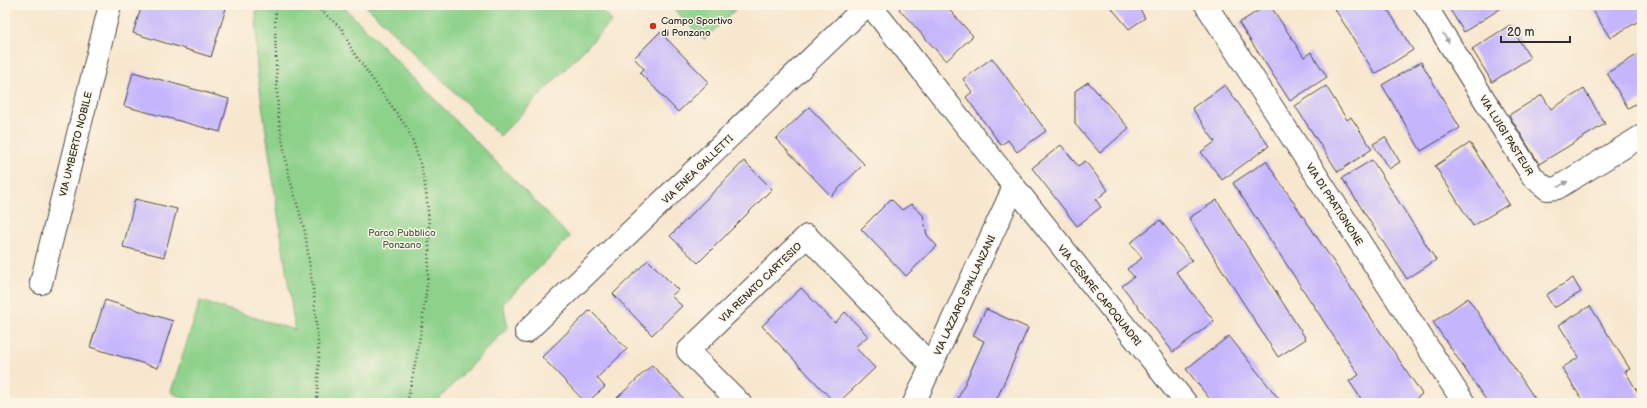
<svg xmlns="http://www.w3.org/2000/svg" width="1647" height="408" viewBox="0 0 1647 408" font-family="'Balsamiq Sans',sans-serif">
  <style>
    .green { fill: #8dd18b; stroke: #5c7e5b }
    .building { fill: #c5b5fd }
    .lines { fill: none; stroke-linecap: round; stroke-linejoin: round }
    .street-casing { stroke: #4a4744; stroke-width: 24 }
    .path { stroke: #4a4744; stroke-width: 2.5; stroke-dasharray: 1 3; stroke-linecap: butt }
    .street { stroke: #fff; stroke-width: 22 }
    .oneway { fill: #a0a0a0 }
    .poi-dot { fill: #c8321e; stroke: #fcf5e5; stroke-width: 1.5 }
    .labels { text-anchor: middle; stroke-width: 3; stroke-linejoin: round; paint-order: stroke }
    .poi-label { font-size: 10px; fill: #2b2b2b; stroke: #fcf5e5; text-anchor: start }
    .street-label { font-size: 10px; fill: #2b2b2b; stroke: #fcf5e5 }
    .park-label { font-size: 10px; fill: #485d48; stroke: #fcf5e5 }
  </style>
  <rect width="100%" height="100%" fill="#fcf5e5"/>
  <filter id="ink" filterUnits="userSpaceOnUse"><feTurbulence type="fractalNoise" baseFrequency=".025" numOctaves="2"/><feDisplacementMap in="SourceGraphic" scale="8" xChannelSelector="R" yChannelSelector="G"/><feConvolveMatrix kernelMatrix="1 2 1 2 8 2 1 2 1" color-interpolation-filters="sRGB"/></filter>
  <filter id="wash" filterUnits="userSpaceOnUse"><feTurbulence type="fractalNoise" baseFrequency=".012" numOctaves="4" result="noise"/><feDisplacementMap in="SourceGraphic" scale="16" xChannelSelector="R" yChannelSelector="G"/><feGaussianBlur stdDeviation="0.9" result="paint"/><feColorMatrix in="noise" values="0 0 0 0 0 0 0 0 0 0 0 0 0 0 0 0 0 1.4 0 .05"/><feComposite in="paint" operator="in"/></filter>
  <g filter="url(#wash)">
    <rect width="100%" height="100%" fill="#f8e7cf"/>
    <!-- green -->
    <g class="green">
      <polygon points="256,5 342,5 570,237 503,304 508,327 435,403 193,403 171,392 200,301 295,330 257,70"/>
      <polygon points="365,5 596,5 612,21 500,136"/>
      <polygon points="670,5 740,5 704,40"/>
    </g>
    <g id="blocks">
      <!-- building -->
      <g class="building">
        <polygon points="142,5 227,5 211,57 133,33"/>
        <polygon points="903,5 945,5 973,36 946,61 899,9"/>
        <polygon points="1109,5 1140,5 1138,6 1145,18 1129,29"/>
        <polygon points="1267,5 1270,5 1304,57 1311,52 1327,77 1290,101 1239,23"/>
        <polygon points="1342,5 1385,5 1413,50 1375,74 1335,9"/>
        <polygon points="1447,5 1506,5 1464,32"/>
        <polygon points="1594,5 1642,5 1642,19 1610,38 1591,7"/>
        <polygon points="1510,25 1530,58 1492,82 1472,49"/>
        <polygon points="660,32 709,82 678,112 640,73 644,69 634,58"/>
        <polygon points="1642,52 1642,100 1628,108 1607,73"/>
        <polygon points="992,58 1046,131 1017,152 1008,140 1001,145 966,97 972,92 963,79"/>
        <polygon points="1421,62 1460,128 1421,151 1382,85"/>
        <polygon points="133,72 229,99 220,132 124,106"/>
        <polygon points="1088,82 1129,128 1100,153 1075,124 1075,91"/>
        <polygon points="1225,85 1269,146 1222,180 1201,152 1215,142 1192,108"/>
        <polygon points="1326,86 1347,120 1351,117 1372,149 1338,172 1295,106"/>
        <polygon points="1584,89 1605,124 1539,164 1509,115 1542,95 1551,109"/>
        <polygon points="809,107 864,164 831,196 776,139"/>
        <polygon points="1385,137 1400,162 1389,169 1373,144"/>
        <polygon points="1470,143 1509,204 1473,226 1435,166"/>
        <polygon points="1061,145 1078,166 1085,161 1108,190 1096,200 1101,207 1077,226 1032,168"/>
        <polygon points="1372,160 1436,260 1407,279 1342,178"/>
        <polygon points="744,161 772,189 698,263 670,236"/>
        <polygon points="1266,161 1422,394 1410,403 1364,403 1349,381 1359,375 1233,183"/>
        <polygon points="135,199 177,209 164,257 123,247"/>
        <polygon points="891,199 902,210 911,204 923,215 927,235 937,246 906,276 861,229"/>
        <polygon points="1217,200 1306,339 1278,357 1189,218"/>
        <polygon points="1160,220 1192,260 1176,272 1214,321 1173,352 1122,286 1134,277 1127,269 1142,258 1130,243"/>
        <polygon points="648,260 678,290 671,296 682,306 652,335 613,294"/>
        <polygon points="1573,278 1581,292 1554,308 1546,295"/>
        <polygon points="801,288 835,323 845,312 868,336 855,347 875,368 838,403 835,403 762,326"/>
        <polygon points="1468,298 1533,396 1538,403 1488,403 1433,322"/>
        <polygon points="105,300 173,321 158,368 90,347"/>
        <polygon points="1590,306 1630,369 1625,371 1640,396 1629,403 1617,403 1614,399 1608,403 1584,403 1562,368 1579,357 1559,325"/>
        <polygon points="986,309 1028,328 995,403 956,403 984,341 973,336"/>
        <polygon points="590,310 627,349 597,378 605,387 586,403 542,357"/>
        <polygon points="1229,336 1282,403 1213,403 1186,369"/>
        <polygon points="652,365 688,403 622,403 617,398"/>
      </g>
    </g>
  </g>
  <g filter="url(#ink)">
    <use href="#blocks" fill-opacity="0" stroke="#4a4744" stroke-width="1"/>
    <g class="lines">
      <!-- street casing -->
      <g class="street-casing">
        <g id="street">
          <polyline points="870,5 1186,403"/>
          <polyline points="1206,5 1464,403"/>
          <polyline points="1425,5 1533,177 1547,189 1557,188 1642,136"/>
          <polyline points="41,283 110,5"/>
          <polyline points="526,332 867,5"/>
          <polyline points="740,403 688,351 807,236 931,365"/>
          <polyline points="914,403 1014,187"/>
        </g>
      </g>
      <!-- path -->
      <g class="path">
        <polyline points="276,5 275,28 278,115 288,172 305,232 314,297 319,355 317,403"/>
        <path d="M315 5 342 29 352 50 407 128C446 208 425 319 407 403"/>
      </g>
      <!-- street -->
      <use href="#street" class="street"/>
    </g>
    <!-- one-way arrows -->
    <defs><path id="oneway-solid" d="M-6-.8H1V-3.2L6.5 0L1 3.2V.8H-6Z"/></defs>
    <g class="oneway">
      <use href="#oneway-solid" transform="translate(1446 38) rotate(58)"/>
      <use href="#oneway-solid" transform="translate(1563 184) rotate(-31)"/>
    </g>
  </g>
  <!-- markers -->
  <circle class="poi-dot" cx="653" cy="26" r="4"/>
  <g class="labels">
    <!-- poi labels -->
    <g class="poi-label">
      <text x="661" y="24">Campo Sportivo<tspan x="661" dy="12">di Ponzano</tspan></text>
    </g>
    <!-- street labels -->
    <g class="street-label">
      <text transform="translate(1507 135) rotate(58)" y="4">VIA LUIGI PASTEUR</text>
      <text transform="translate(75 144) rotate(-76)" y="4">VIA UMBERTO NOBILE</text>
      <text transform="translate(697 169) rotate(-44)" y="4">VIA ENEA GALLETTI</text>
      <text transform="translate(1335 204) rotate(57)" y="4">VIA DI PRATIGNONE</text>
      <text transform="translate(760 282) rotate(-44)" y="4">VIA RENATO CARTESIO</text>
      <text transform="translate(964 295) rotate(-65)" y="4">VIA LAZZARO SPALLANZANI</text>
      <text transform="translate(1100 295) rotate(51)" y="4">VIA CESARE CAPOQUADRI</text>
    </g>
    <!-- park labels -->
    <g class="park-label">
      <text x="402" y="236">Parco Pubblico<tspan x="402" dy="12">Ponzano</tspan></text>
    </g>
  </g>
  <!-- margin -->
  <rect width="1647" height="408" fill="none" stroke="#fcf5e5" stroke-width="20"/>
  <!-- scale -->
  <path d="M1501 36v6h69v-6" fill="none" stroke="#2b2b2b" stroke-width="2"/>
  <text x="1507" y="36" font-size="12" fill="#2b2b2b" stroke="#fcf5e5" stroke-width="3" paint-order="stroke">20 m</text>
</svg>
